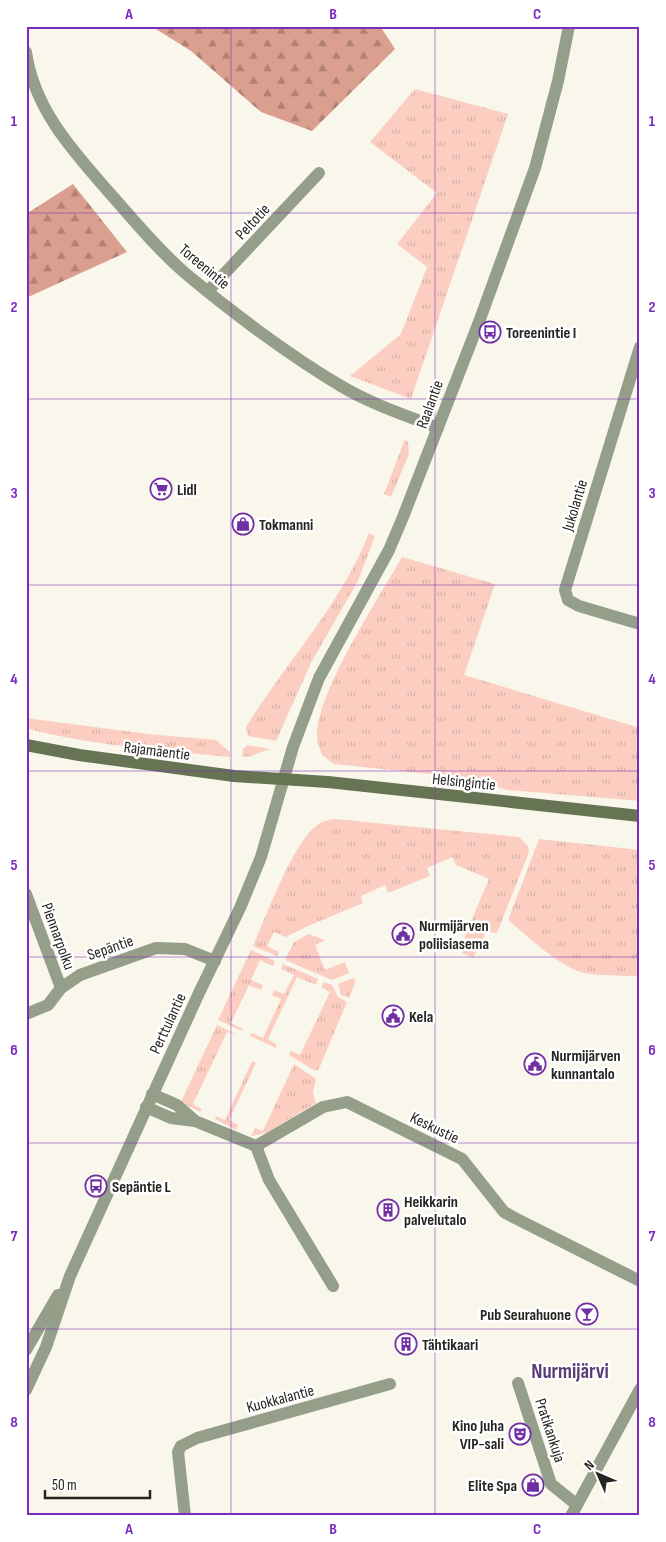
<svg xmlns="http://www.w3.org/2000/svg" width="666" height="1542" viewBox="0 0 666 1542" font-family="'Sofia Sans Condensed',sans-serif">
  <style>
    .grass { fill: url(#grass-tufts) }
    .forest { fill: url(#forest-firs) }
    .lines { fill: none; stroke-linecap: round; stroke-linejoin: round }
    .minor { stroke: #949e88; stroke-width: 12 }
    .tertiary { stroke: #949e88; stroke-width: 12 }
    .secondary { stroke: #667454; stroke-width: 12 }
    .grid { fill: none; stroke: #7b2cbf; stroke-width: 1; stroke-opacity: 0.55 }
    .labels { text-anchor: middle; stroke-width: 5; stroke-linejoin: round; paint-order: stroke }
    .street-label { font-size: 16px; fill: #262521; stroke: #fff }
    .poi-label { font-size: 16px; font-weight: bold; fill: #262521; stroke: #fff; text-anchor: start }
    .district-label { font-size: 21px; font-weight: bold; fill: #593b76; stroke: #fff }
    .neatline { fill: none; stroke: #7b2cbf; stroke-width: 2 }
    .grid-label { font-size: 16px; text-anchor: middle; font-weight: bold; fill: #7b2cbf }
  </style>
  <defs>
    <pattern id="grass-tufts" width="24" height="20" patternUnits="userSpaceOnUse" patternTransform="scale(1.25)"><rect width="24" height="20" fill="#fccec1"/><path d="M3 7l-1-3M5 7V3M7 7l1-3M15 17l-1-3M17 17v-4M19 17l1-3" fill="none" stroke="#d8b1a6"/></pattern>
    <pattern id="forest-firs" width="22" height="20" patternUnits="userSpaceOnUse" patternTransform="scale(1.25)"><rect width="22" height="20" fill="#da9f8e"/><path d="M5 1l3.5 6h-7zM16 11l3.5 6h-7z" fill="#b18174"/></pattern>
  </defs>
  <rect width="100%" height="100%" fill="#f9f7eb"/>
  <!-- grass -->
  <g class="grass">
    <polygon points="415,89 508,114 411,399 350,376 401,334 427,267 397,244 437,193 370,142"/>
    <polygon points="405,439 408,442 409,454 391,497 384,494"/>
    <path d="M369 533 375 536 358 581 312 661 276 741 248 736 246 727C286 662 341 605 369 533Z"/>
    <path d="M402 557 495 584 464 675 640 728V801L507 790 468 778 334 764 322 755C320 749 317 743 317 737 315 695 380 596 402 557Z"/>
    <path d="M26 718 148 734 216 740 230 752V757C163 750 92 746 26 728Z"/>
    <polygon points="247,745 270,749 248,757 242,756 243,749"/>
    <path d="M334 819 519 837 528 846 529 852 497 933 486 932 473 958 462 953 466 933 489 879 456 865 453 857 427 868 430 876 388 893 385 885 361 896 363 903 308 926 286 937 274 932 267 946 279 952 277 956 253 946C266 917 294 839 319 824 323 821 330 820 334 819Z"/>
    <path d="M539 839 640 850V976C622 976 603 976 585 973 562 969 526 935 508 920Z"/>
    <polygon points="309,934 325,940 315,945 325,970 345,962 349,973 332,980 285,960 294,942"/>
    <polygon points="251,950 275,961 273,966 260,960 251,980 263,985 261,990 249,985 231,1023 243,1029 242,1031 218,1020"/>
    <polygon points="283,964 318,979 316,985 297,977 268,1039 277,1045 276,1048 250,1036 252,1033 263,1038 281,999 272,995 274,990 284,994 294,975 281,969"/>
    <polygon points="353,978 356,980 349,998 341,995 338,984"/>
    <polygon points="324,982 332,985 338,997 347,1002 319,1069 315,1071 289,1055 291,1051 300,1055 330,992 321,987"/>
    <polygon points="217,1025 236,1034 227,1032 193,1104 202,1109 200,1112 181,1102"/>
    <polygon points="252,1061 256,1063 229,1120 238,1125 236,1130 215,1119 216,1116 225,1120"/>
    <polygon points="294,1064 316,1079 313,1093 316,1103 266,1133 251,1136 255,1128 263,1131"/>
  </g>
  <!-- forest -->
  <g class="forest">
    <polygon points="151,26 380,26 395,49 312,131 261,112 191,51"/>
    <polygon points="73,184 127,252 26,298 26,214"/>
  </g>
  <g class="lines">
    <!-- minor -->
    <g class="minor">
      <polyline points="208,291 319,173"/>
      <polyline points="640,347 565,590 568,600 579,606 640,624"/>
      <polyline points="26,894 61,988"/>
      <polyline points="26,1014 48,1005 61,988 80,975 156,948 185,949 215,961"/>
      <polyline points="152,1094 177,1105 195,1121"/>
      <polyline points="146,1107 171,1118 195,1121 256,1146 323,1107 347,1102 462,1159 504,1212 513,1217 640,1281"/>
      <polyline points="256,1146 269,1180 333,1286"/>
      <polyline points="518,1383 551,1484 577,1505"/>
      <polyline points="185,1516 178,1452 181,1446 197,1438 390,1384"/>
    </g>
    <!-- tertiary -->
    <g class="tertiary">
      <path d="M26 52C34 108 71 149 107 190 132 218 156 248 185 273 230 311 290 356 341 386 371 404 405 415 438 428"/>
      <polyline points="26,1350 58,1295"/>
      <polyline points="26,1390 46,1347 70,1276 199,993 240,908 261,857 293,747 319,678 389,550 403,517 479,322 535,168 558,81 569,26"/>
      <polyline points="571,1516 640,1389"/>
    </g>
    <!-- secondary -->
    <polyline class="secondary" points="26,745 79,755 234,776 328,782 640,816"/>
  </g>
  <!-- grid -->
  <path class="grid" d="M231 26V1516M435 26V1516M26 213H640M26 399H640M26 585H640M26 771H640M26 957H640M26 1143H640M26 1329H640"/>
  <!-- icons -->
  <defs>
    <g id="bus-ring" transform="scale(1.125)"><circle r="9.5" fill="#fff" stroke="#702fa4" stroke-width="1.5"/><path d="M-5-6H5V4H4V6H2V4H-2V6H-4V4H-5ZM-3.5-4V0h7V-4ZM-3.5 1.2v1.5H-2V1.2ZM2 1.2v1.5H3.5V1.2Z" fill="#702fa4"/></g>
    <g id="supermarket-ring" transform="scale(1.125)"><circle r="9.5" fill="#fff" stroke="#702fa4" stroke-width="1.5"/><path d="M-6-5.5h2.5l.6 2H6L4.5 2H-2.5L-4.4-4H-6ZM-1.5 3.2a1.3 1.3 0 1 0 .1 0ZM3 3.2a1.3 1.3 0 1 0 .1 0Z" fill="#702fa4"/></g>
    <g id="shop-ring" transform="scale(1.125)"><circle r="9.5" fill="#fff" stroke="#702fa4" stroke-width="1.5"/><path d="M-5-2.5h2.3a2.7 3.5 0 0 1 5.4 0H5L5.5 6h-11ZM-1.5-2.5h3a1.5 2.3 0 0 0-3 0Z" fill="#702fa4"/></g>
    <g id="civic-ring" transform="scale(1.125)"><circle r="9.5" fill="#fff" stroke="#702fa4" stroke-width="1.5"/><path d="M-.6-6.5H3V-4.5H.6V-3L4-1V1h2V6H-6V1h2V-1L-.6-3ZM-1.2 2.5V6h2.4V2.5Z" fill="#702fa4"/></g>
    <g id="building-ring" transform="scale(1.125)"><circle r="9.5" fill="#fff" stroke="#702fa4" stroke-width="1.5"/><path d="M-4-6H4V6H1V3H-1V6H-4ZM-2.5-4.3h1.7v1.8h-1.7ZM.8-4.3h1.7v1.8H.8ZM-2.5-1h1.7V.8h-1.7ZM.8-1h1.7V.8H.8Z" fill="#702fa4"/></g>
    <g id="bar-ring" transform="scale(1.125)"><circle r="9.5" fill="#fff" stroke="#702fa4" stroke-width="1.5"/><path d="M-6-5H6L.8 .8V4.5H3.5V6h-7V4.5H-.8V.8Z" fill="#702fa4"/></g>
    <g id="theatre-ring" transform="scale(1.125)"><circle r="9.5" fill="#fff" stroke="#702fa4" stroke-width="1.5"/><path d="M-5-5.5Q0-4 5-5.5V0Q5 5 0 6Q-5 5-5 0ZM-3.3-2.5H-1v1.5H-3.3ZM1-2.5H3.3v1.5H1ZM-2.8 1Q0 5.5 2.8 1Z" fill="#702fa4"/></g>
  </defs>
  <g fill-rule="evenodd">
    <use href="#bus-ring" x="490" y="332"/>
    <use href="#supermarket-ring" x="161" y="489"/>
    <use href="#shop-ring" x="243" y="524"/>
    <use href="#civic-ring" x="403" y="934"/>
    <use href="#civic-ring" x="393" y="1016"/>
    <use href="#civic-ring" x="535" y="1064"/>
    <use href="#bus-ring" x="96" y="1186"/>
    <use href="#building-ring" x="388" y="1210"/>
    <use href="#bar-ring" x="587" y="1314"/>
    <use href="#building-ring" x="406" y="1344"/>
    <use href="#theatre-ring" x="520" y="1434"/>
    <use href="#shop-ring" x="533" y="1485"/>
  </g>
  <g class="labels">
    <!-- street labels -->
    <g class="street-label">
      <text transform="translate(252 221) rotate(-47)" y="6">Peltotie</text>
      <text transform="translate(205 266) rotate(40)" y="6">Toreenintie</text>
      <text transform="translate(429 404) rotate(-70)" y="6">Raalantie</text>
      <text transform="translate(574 505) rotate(-73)" y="6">Jukolantie</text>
      <text transform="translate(157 750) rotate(7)" y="6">Rajamäentie</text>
      <text transform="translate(464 781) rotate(6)" y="6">Helsingintie</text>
      <text transform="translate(59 936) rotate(70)" y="6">Piennarpolku</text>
      <text transform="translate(110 947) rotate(-19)" y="6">Sepäntie</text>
      <text transform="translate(167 1023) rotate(-65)" y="6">Perttulantie</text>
      <text transform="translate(435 1127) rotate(26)" y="6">Keskustie</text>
      <text transform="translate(280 1398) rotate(-15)" y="6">Kuokkalantie</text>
      <text transform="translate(551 1430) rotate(72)" y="6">Pratikankuja</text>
    </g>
    <!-- poi labels -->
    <g class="poi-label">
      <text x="506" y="338">Toreenintie I</text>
      <text x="177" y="495">Lidl</text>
      <text x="259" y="530">Tokmanni</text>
      <text x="419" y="931">Nurmijärven<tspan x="419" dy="18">poliisiasema</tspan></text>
      <text x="409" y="1022">Kela</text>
      <text x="551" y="1061">Nurmijärven<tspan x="551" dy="18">kunnantalo</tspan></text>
      <text x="112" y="1192">Sepäntie L</text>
      <text x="404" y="1207">Heikkarin<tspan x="404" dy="18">palvelutalo</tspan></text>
      <text x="571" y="1320" text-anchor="end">Pub Seurahuone</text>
      <text x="422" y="1350">Tähtikaari</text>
      <text x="504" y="1431" text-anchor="end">Kino Juha<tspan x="504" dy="18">VIP-sali</tspan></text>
      <text x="517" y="1491" text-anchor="end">Elite Spa</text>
    </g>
    <!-- district labels -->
    <g class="district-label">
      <text x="570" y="1378">Nurmijärvi</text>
    </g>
  </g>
  <!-- border -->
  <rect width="666" height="1542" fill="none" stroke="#ffffff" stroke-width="55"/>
  <!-- north arrow -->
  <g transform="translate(598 1474) rotate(315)" stroke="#ffffff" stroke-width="4" paint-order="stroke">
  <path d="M0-4L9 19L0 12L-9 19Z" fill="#262521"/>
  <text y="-8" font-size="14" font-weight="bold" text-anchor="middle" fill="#262521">N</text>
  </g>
  <!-- scale -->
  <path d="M45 1490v8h105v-8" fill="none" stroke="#262521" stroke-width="2.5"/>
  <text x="52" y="1490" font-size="15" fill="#262521" stroke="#ffffff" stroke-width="4" paint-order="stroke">50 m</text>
  <rect x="28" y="28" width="610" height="1486" class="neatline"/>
  <g class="grid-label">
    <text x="129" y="19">A</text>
    <text x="333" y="19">B</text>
    <text x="537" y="19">C</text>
    <text x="14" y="126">1</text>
    <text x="652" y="126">1</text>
    <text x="14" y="312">2</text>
    <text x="652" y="312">2</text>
    <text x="14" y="498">3</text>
    <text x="652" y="498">3</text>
    <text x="14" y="684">4</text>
    <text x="652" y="684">4</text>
    <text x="14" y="870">5</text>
    <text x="652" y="870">5</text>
    <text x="14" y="1055">6</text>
    <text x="652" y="1055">6</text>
    <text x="14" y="1241">7</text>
    <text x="652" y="1241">7</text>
    <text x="14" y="1427">8</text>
    <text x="652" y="1427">8</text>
    <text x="129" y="1534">A</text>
    <text x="333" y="1534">B</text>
    <text x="537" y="1534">C</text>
  </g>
</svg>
